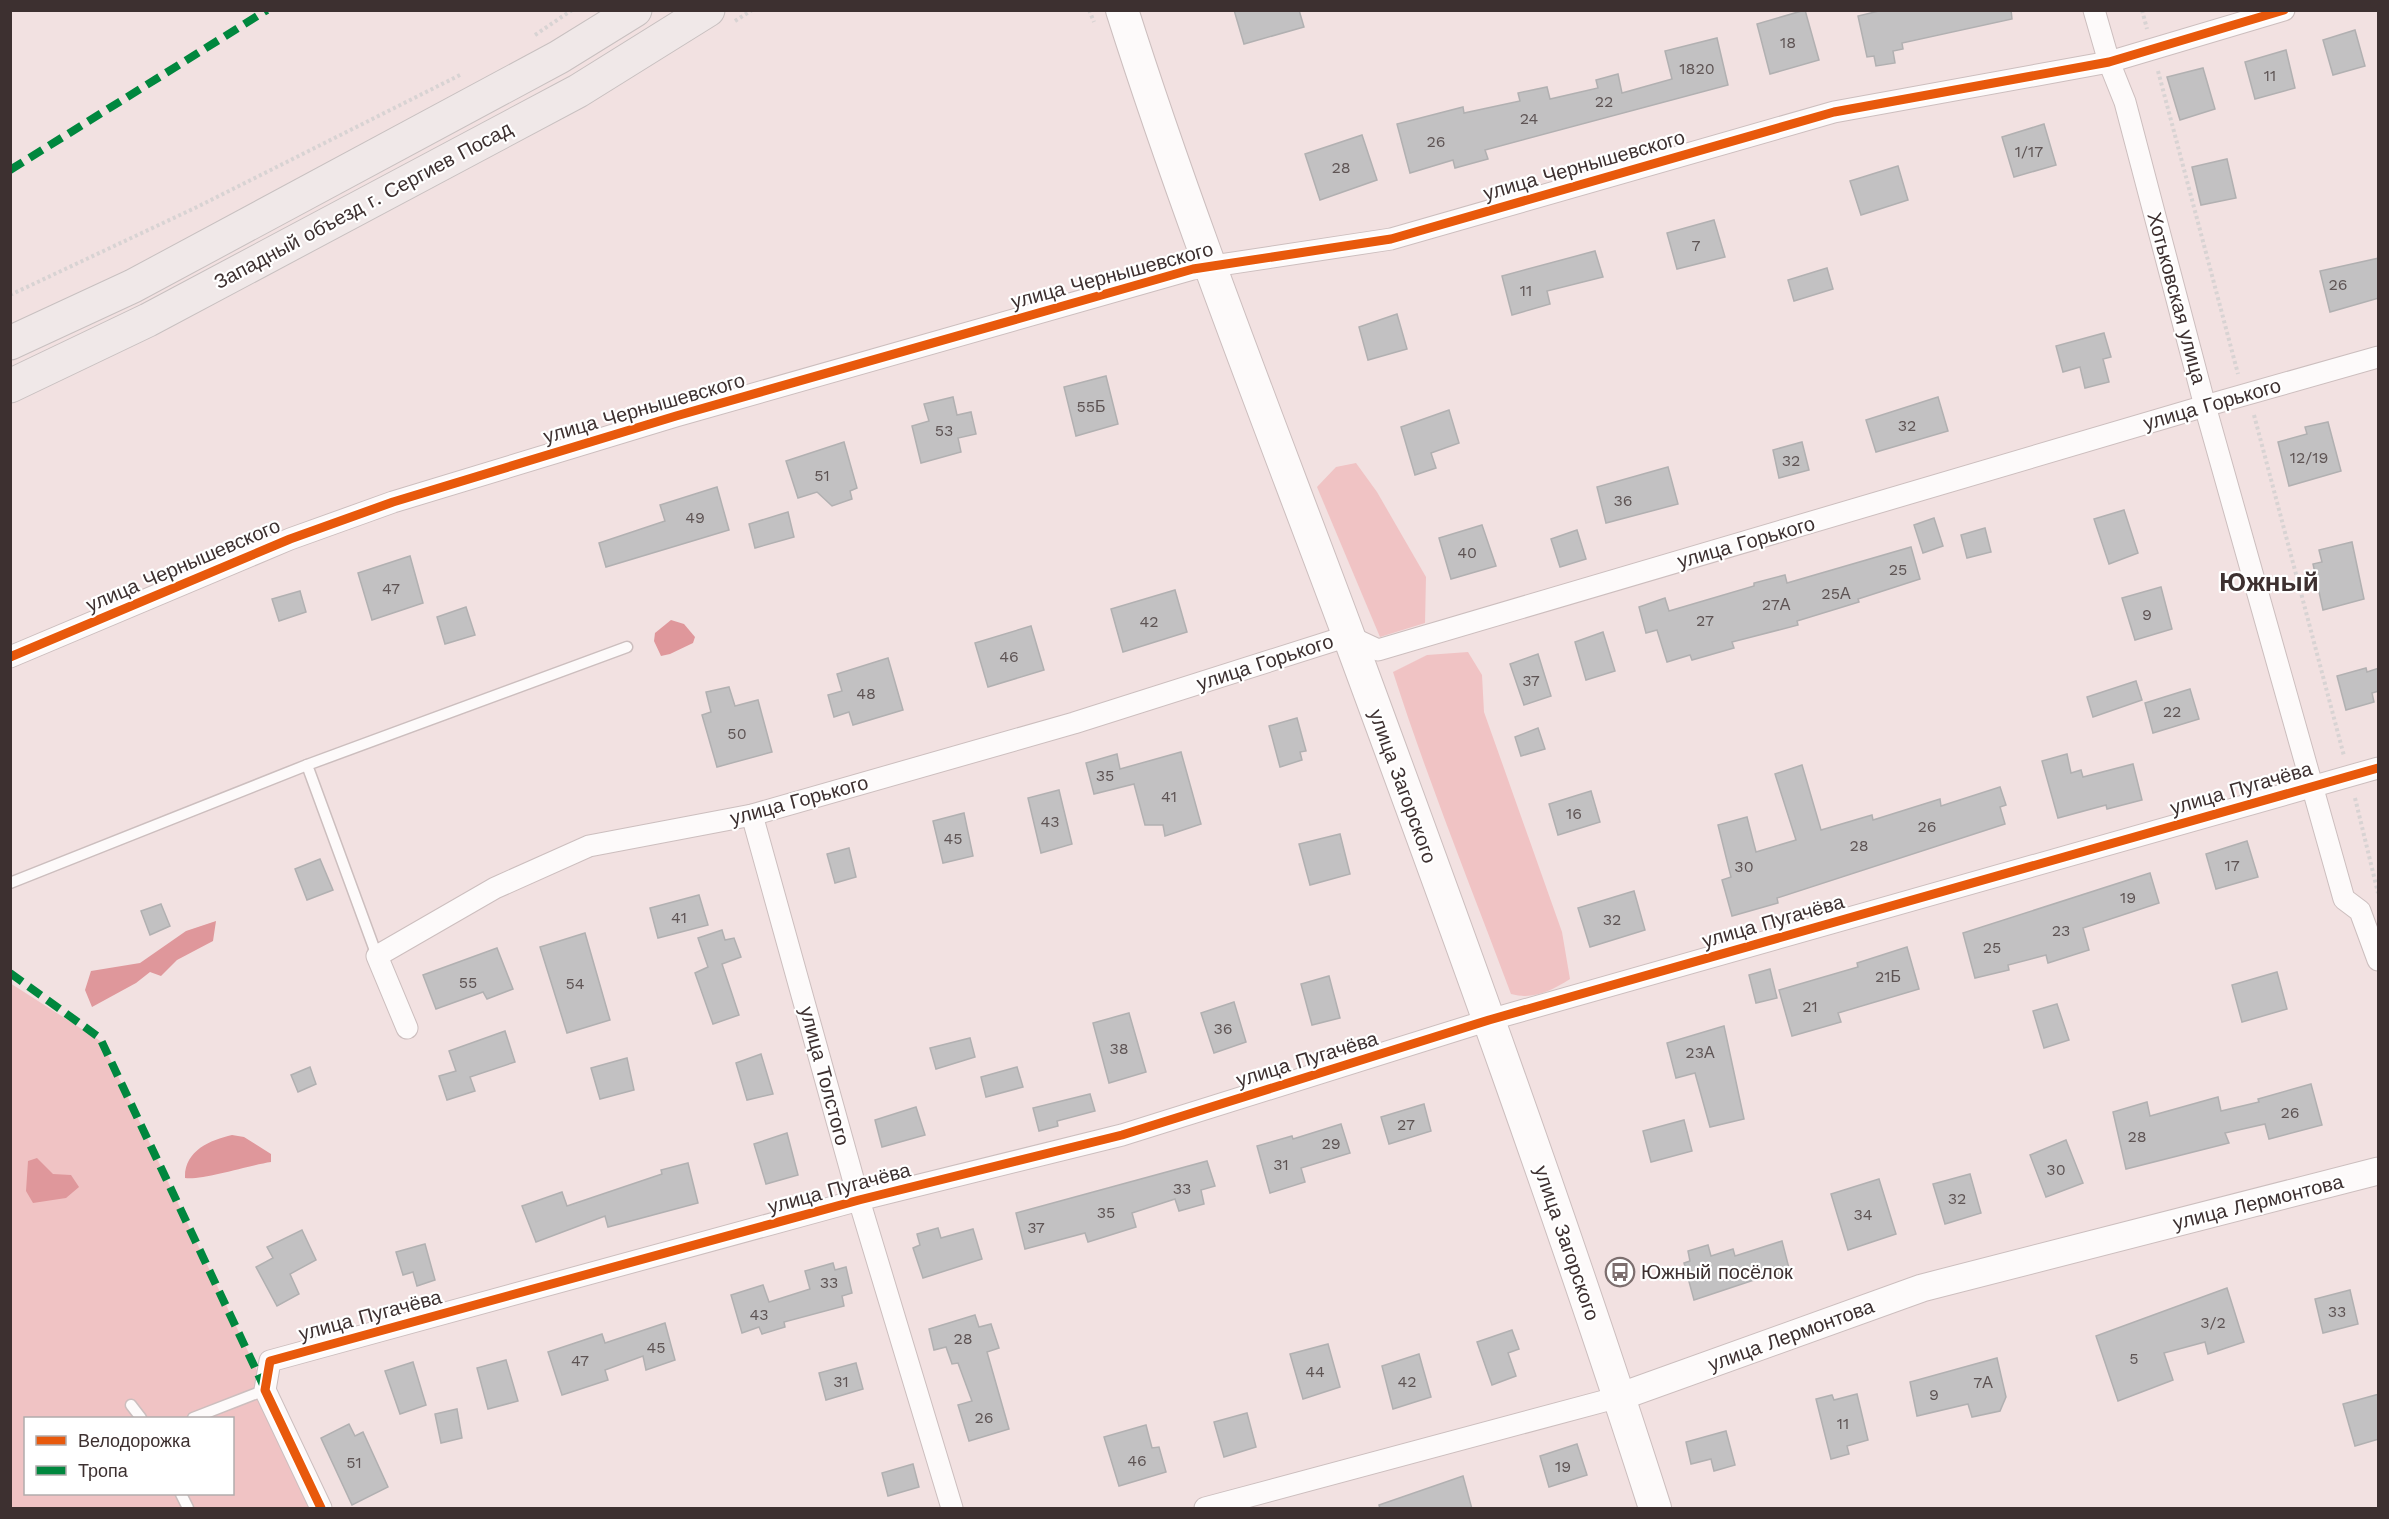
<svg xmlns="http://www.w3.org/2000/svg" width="2389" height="1519" viewBox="0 0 2389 1519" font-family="'Work Sans',sans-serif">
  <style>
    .green { fill: #f0c3c4; fill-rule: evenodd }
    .water { fill: #df979b }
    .building { fill: #c2c1c2; stroke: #b1b0b1; stroke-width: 1.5 }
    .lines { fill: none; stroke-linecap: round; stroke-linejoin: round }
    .service-casing { stroke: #ccbebe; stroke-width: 13 }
    .minor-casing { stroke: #ccbebe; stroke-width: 23 }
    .tertiary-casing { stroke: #ccbebe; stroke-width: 29 }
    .secondary-casing { stroke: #ccbebe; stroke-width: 34 }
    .primary-casing { stroke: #c8c0c0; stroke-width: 35 }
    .path { stroke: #d8d3d3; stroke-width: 4; stroke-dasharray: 3 3; stroke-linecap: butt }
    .service { stroke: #fdfafa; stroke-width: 10 }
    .minor { stroke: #fdfafa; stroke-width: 21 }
    .tertiary { stroke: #fdfafa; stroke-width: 27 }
    .secondary { stroke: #fdfafa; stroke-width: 32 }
    .primary { stroke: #f0e8e8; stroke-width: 33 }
    .quiet { stroke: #00873e; stroke-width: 8; stroke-dasharray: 15 8; stroke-linecap: butt }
    .cycleway-casing { stroke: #fff; stroke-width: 13 }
    .cycleway { stroke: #e8590c; stroke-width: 9 }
    .labels { text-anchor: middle; stroke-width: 4.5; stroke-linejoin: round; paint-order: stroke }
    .number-label { font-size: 16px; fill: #5e5454 }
    .street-label { font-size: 20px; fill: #3d3030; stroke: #fff }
    .poi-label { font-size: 20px; fill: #3d3030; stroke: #fff; text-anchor: start }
    .district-label { font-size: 26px; font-weight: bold; fill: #3d3030; stroke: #fff }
  </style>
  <rect width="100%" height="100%" fill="#f2e1e1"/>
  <!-- green -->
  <g class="green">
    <polygon points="1356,463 1377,492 1426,577 1425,623 1380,637 1317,487 1336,467"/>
    <path d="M1468 652 1482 675 1484 712 1562 932 1570 979C1551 991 1533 1000 1511 994 1471 887 1428 781 1393 672L1427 655Z"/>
    <path d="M10 983 102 1042 322 1508H11ZM26 1418H232V1494H26Z"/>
  </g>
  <!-- water -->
  <g class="water">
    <polygon points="671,620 684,624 695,637 693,643 670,654 661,656 654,641 655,633"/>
    <polygon points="216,921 213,941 177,960 161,976 150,972 136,983 92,1007 85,990 91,971 140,963 186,931"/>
    <path d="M232 1135 244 1137 271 1154V1162C250 1165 200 1181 185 1178 184 1151 210 1140 232 1135Z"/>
    <polygon points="37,1158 53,1174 71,1175 79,1187 66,1198 33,1203 26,1191 28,1161"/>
  </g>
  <!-- building -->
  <g class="building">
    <polygon points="1234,10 1299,10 1304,27 1244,44"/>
    <polygon points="1805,10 1819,60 1770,74 1757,24"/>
    <polygon points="1883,10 2011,10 2012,19 1902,43 1903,49 1893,51 1895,63 1876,66 1874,56 1867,57 1858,16"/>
    <polygon points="2355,30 2365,66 2333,75 2323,40"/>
    <polygon points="1717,38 1728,85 1485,150 1488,159 1455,168 1453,160 1410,173 1397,124 1463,107 1464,113 1520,101 1518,93 1547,87 1550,99 1598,88 1596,80 1618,74 1622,93 1672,79 1665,51"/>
    <polygon points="2286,50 2295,88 2255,99 2245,62"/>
    <polygon points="2203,68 2215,109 2180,120 2167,77"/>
    <polygon points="2044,124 2056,165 2014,177 2002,137"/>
    <polygon points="1362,135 1377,180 1320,200 1305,154"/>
    <polygon points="2227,159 2236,198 2201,205 2192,167"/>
    <polygon points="1898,166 1908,200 1861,215 1850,181"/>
    <polygon points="1714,220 1725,257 1677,269 1667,233"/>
    <polygon points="1595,251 1603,277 1547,291 1550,304 1512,315 1502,276"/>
    <polygon points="2379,258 2379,298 2330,312 2320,271"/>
    <polygon points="1827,268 1833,289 1794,301 1788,280"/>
    <polygon points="1397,314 1407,349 1368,360 1359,327"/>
    <polygon points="2104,333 2111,357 2103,359 2109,382 2085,388 2080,367 2063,372 2056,346"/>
    <polygon points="1106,376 1118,424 1076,436 1064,387"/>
    <polygon points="953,397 957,415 971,412 976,434 958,438 961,452 921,463 912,426 929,421 924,404"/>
    <polygon points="1938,397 1948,431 1876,452 1866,420"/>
    <polygon points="1449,410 1459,443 1431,453 1436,468 1415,475 1401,427"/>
    <polygon points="2328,422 2341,471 2289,486 2278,442 2307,434 2305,427"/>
    <polygon points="844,442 857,488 850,491 852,499 832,506 817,492 798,498 786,461"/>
    <polygon points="1802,442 1809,470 1779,478 1773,450"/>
    <polygon points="1668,467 1678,504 1606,523 1597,487"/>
    <polygon points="717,487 729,530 606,567 599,543 665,521 660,505"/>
    <polygon points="2124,510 2138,553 2109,564 2094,519"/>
    <polygon points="788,512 794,537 755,548 749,524"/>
    <polygon points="1934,518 1943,546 1923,553 1914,525"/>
    <polygon points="1482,525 1496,566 1451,579 1439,538"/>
    <polygon points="1985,528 1991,552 1967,558 1961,535"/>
    <polygon points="1577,530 1586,559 1560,567 1551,539"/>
    <polygon points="2352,542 2364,599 2323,610 2313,564 2322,562 2319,550"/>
    <polygon points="1911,547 1920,579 1858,599 1859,602 1797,621 1798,625 1732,642 1734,648 1692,660 1690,655 1667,662 1657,630 1646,633 1639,607 1665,598 1669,611 1754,586 1754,583 1785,575 1787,583"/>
    <polygon points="410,556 423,603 372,620 358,573"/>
    <polygon points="2161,587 2172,629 2135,640 2122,598"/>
    <polygon points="1175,590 1187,632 1123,652 1111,609"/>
    <polygon points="300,591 306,612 279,621 272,599"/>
    <polygon points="466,607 475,635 445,644 437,617"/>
    <polygon points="1031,626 1044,670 988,687 975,643"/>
    <polygon points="1603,632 1615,671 1586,680 1575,642"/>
    <polygon points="1538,654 1551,696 1524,705 1510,664"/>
    <polygon points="888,658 903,710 853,725 849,712 834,717 828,695 842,691 837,674"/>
    <polygon points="2366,668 2367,672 2379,668 2379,691 2372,693 2374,702 2346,710 2337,676"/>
    <polygon points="2136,681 2142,700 2093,717 2087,697"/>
    <polygon points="729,687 735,706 758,700 772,752 717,767 702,715 711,712 706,692"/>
    <polygon points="2190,689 2199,719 2153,733 2145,703"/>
    <polygon points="1297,718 1306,751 1300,752 1302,760 1280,767 1269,726"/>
    <polygon points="1538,728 1545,749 1521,756 1515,737"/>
    <polygon points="1181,752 1201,824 1165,836 1163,825 1145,825 1134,784 1094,794 1086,763 1117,754 1120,769"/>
    <polygon points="2067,754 2071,773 2081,770 2083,777 2133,764 2142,800 2107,809 2106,805 2058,818 2042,761"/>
    <polygon points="1802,765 1821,830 1872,815 1873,820 1940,799 1941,806 2000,787 2006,805 2000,807 2005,824 1777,898 1778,903 1732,916 1722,880 1731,877 1718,825 1747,817 1756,852 1796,840 1775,774"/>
    <polygon points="1059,790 1072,844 1041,853 1028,798"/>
    <polygon points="1591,791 1600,822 1558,835 1549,804"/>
    <polygon points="964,813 973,856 943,863 933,821"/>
    <polygon points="1340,834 1350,874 1310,885 1299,844"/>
    <polygon points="2247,841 2258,877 2216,889 2206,854"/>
    <polygon points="849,848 856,877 835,883 827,854"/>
    <polygon points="320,859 333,890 307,900 295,869"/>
    <polygon points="2150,873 2159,903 2083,928 2089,950 2048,963 2046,955 2008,965 2009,970 1975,978 1963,933"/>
    <polygon points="1634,891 1645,930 1590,947 1578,908"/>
    <polygon points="699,895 708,925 658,938 650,908"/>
    <polygon points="161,904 170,926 150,935 141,911"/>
    <polygon points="722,930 725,940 734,938 741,957 722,964 739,1015 713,1024 695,973 708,967 698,938"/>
    <polygon points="585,933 610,1020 567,1033 540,947"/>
    <polygon points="1907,947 1919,989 1838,1013 1841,1022 1792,1036 1779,990 1858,967 1857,963"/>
    <polygon points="497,948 513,989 487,999 483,992 436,1009 423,975"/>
    <polygon points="1770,969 1777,998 1756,1003 1749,975"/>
    <polygon points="2277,972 2287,1009 2242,1022 2232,985"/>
    <polygon points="1329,976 1340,1018 1312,1025 1301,984"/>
    <polygon points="1234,1002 1246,1042 1214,1053 1201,1013"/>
    <polygon points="2057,1004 2069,1040 2044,1048 2033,1011"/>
    <polygon points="1129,1013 1146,1072 1109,1083 1093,1023"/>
    <polygon points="1724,1026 1744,1119 1710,1127 1695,1073 1676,1078 1667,1043"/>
    <polygon points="505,1031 515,1062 470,1077 475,1091 447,1100 439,1076 456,1071 449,1051"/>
    <polygon points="970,1038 975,1057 936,1069 930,1048"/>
    <polygon points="761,1054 773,1094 747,1100 736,1063"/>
    <polygon points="627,1058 634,1090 600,1099 591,1068"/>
    <polygon points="310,1067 316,1084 298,1092 291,1075"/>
    <polygon points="1017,1067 1023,1087 986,1097 981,1077"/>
    <polygon points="2311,1084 2322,1125 2269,1139 2265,1124 2225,1133 2229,1143 2126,1169 2113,1112 2147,1102 2150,1116 2218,1097 2221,1111 2259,1102 2258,1099"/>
    <polygon points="1090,1094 1095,1111 1057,1121 1058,1126 1039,1131 1033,1108"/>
    <polygon points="1424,1104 1431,1131 1389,1144 1381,1117"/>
    <polygon points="916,1107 925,1135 882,1147 875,1120"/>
    <polygon points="1684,1120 1692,1151 1651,1162 1643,1131"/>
    <polygon points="1341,1124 1350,1153 1301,1168 1305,1182 1270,1193 1257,1146 1292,1136 1293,1139"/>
    <polygon points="787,1133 798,1175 766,1184 754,1144"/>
    <polygon points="2066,1140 2083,1183 2046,1197 2030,1155"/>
    <polygon points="1207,1161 1215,1186 1201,1190 1204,1204 1179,1211 1175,1199 1132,1213 1136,1227 1088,1242 1085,1233 1025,1249 1016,1213"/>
    <polygon points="688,1163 698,1203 608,1227 605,1216 536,1242 522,1206 562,1192 567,1206 662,1174 661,1170"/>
    <polygon points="1970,1174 1981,1213 1945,1224 1933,1184"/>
    <polygon points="1879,1179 1896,1234 1848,1250 1831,1194"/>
    <polygon points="938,1228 941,1238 973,1229 982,1259 923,1278 913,1248 920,1245 917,1234"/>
    <polygon points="302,1230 316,1260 290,1274 299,1294 277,1306 256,1267 273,1258 267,1247"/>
    <polygon points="1782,1241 1790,1272 1769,1278 1769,1275 1694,1300 1684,1263 1690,1261 1688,1251 1708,1245 1711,1256 1733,1249 1735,1256"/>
    <polygon points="425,1244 435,1280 417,1286 413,1272 403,1275 396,1252"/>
    <polygon points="833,1263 835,1270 846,1267 852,1293 842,1296 844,1306 784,1322 785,1327 762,1334 759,1327 742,1333 731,1295 763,1285 769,1302 810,1289 805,1271"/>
    <polygon points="2227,1288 2244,1342 2208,1354 2205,1342 2164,1353 2173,1380 2118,1401 2096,1336"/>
    <polygon points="2350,1290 2358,1324 2323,1333 2315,1299"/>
    <polygon points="975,1315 979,1327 991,1324 999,1348 987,1352 1009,1429 969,1441 958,1405 972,1401 958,1363 952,1364 946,1347 934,1350 929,1329"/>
    <polygon points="665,1323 675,1360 646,1370 643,1356 605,1370 608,1380 562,1395 548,1352 602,1334 605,1343"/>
    <polygon points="1512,1330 1519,1349 1508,1353 1516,1376 1492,1385 1477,1342"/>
    <polygon points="1328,1344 1340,1387 1303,1399 1290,1354"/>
    <polygon points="1419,1354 1431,1397 1393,1409 1382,1366"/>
    <polygon points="1997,1358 2006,1397 2000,1411 1972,1417 1968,1404 1917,1416 1910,1382"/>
    <polygon points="506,1360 518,1401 488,1409 477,1368"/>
    <polygon points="413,1362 426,1405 400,1414 385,1371"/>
    <polygon points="856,1363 863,1389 826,1400 819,1373"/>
    <polygon points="1857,1394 1868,1440 1847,1446 1849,1454 1831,1459 1816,1399 1832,1395 1834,1400"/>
    <polygon points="2379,1394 2379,1439 2355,1446 2343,1404"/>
    <polygon points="457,1409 462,1438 441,1443 435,1414"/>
    <polygon points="1247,1413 1256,1447 1224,1457 1214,1422"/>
    <polygon points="349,1424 355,1436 363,1432 388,1487 352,1505 321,1438"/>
    <polygon points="1146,1425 1152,1448 1159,1447 1166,1472 1119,1486 1104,1437"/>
    <polygon points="1726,1431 1735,1465 1714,1471 1711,1459 1691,1464 1686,1442"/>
    <polygon points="1577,1444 1587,1475 1549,1487 1540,1456"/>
    <polygon points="913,1464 919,1487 888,1496 882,1473"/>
    <polygon points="1463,1476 1472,1509 1380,1509 1379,1505"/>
  </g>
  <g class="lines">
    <!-- service casing -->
    <g class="service-casing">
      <g id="service">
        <polyline points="10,883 307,765"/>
        <polyline points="377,956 307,765 627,647"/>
        <polyline points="131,1405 141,1418"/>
        <polyline points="193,1418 265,1390"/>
        <polyline points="181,1494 188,1508"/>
      </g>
    </g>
    <!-- minor casing -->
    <g class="minor-casing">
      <g id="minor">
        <polyline points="2094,10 2109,62 2125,102 2205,406 2344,899 2360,911 2378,960"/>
        <polyline points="10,657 290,539 393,502 676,416 1193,269 1391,239 1834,112 2109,62 2284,10"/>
        <polyline points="752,815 859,1200 952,1508"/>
        <polyline points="407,1028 377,956 495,888 589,846 752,815 1074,723 1348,636 1378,650 2205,406 2378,357"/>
        <polyline points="321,1508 265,1390 270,1361 859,1200 1122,1135 1489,1020 2378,768"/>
        <polyline points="1205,1508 1619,1397"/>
      </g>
    </g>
    <!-- tertiary casing -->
    <g class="tertiary-casing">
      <polyline id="tertiary" points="1619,1397 1922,1288 2378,1171"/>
    </g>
    <!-- secondary casing -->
    <g class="secondary-casing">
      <path id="secondary" d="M1122 10C1189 221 1271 427 1348 634 1455 924 1561 1214 1655 1508"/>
    </g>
    <!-- primary casing -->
    <g class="primary-casing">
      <g id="primary">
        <polyline points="10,343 133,286 559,57 635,10"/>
        <polyline points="10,386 148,320 578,91 708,10"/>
      </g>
    </g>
    <!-- path -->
    <g class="path">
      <polyline points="1089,10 1094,22"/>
      <polyline points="2142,10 2147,29"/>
      <polyline points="735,21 752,10"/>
      <polyline points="535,35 572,10"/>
      <polyline points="2158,71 2238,374"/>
      <polyline points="10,295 197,207 460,75"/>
      <polyline points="2254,415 2344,756"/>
      <polyline points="2355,798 2378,893"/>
    </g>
    <!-- service -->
    <use href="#service" class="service"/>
    <!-- minor -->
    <use href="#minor" class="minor"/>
    <!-- tertiary -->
    <use href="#tertiary" class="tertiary"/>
    <!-- secondary -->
    <use href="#secondary" class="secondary"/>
    <!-- primary -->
    <use href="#primary" class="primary"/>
    <!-- quiet -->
    <g class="quiet">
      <polyline points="10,170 267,10"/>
      <polyline points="10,973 100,1038 265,1389"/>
    </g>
    <!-- cycleway casing -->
    <g class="cycleway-casing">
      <g id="cycleway">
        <polyline points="10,657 290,539 393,502 676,416 1193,269 1391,239 1834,112 2109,62 2284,10"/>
        <polyline points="321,1508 265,1390 270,1361 859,1200 1122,1135 1489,1020 2378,768"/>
      </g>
    </g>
    <!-- cycleway -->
    <use href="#cycleway" class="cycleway"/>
  </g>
  <!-- icons -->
  <defs>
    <g id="bus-ring" transform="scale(1.5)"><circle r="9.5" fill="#fff" stroke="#7c6e6e" stroke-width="1.5"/><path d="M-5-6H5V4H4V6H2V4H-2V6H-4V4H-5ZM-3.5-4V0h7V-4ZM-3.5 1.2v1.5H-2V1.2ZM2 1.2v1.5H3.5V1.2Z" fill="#7c6e6e"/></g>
  </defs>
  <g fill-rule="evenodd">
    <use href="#bus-ring" x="1620" y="1272"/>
  </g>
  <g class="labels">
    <!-- number labels -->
    <g class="number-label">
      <text x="1788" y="48">18</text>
      <text x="1697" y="74">1820</text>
      <text x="2270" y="81">11</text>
      <text x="1604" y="107">22</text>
      <text x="1529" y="124">24</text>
      <text x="1436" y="147">26</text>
      <text x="2029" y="157">1/17</text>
      <text x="1341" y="173">28</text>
      <text x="1696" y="251">7</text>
      <text x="2338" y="290">26</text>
      <text x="1526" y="296">11</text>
      <text x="1091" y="412">55Б</text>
      <text x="1907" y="431">32</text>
      <text x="944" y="436">53</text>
      <text x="2309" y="463">12/19</text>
      <text x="1791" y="466">32</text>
      <text x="822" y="481">51</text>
      <text x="1623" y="506">36</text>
      <text x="695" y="523">49</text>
      <text x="1467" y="558">40</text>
      <text x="1898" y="575">25</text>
      <text x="391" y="594">47</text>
      <text x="1836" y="599">25А</text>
      <text x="1776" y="610">27А</text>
      <text x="2147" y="620">9</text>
      <text x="1705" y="626">27</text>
      <text x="1149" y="627">42</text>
      <text x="1009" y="662">46</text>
      <text x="1531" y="686">37</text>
      <text x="866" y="699">48</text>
      <text x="2172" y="717">22</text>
      <text x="737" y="739">50</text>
      <text x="1105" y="781">35</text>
      <text x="1169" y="802">41</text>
      <text x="1574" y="819">16</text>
      <text x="1050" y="827">43</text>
      <text x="1927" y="832">26</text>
      <text x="953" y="844">45</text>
      <text x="1859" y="851">28</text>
      <text x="2232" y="871">17</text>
      <text x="1744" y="872">30</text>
      <text x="2128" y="903">19</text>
      <text x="679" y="923">41</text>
      <text x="1612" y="925">32</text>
      <text x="2061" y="936">23</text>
      <text x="1992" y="953">25</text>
      <text x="1888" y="982">21Б</text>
      <text x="468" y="988">55</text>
      <text x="575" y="989">54</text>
      <text x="1810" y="1012">21</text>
      <text x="1223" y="1034">36</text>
      <text x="1119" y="1054">38</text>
      <text x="1700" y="1058">23А</text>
      <text x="2290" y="1118">26</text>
      <text x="1406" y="1130">27</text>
      <text x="2137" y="1142">28</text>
      <text x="1331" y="1149">29</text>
      <text x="1281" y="1170">31</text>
      <text x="2056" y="1175">30</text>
      <text x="1182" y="1194">33</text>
      <text x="1957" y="1204">32</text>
      <text x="1106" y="1218">35</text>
      <text x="1863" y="1220">34</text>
      <text x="1036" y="1233">37</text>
      <text x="829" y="1288">33</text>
      <text x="2337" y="1317">33</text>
      <text x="759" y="1320">43</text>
      <text x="2213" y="1328">3/2</text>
      <text x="963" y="1344">28</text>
      <text x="656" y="1353">45</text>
      <text x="2134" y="1364">5</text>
      <text x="580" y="1366">47</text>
      <text x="1315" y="1377">44</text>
      <text x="841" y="1387">31</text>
      <text x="1407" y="1387">42</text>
      <text x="1983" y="1388">7А</text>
      <text x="1934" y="1400">9</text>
      <text x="984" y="1423">26</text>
      <text x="1843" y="1429">11</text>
      <text x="1137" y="1466">46</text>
      <text x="354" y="1468">51</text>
      <text x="1563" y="1472">19</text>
    </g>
    <!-- street labels -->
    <g class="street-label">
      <text transform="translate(1584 165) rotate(-16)" y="7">улица Чернышевского</text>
      <text transform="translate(363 205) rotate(-28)" y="7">Западный объезд г. Сергиев Посад</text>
      <text transform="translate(1112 275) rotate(-15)" y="7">улица Чернышевского</text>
      <text transform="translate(2177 298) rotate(75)" y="7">Хотьковская улица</text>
      <text transform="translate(2212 404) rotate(-16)" y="7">улица Горького</text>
      <text transform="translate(644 408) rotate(-16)" y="7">улица Чернышевского</text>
      <text transform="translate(1746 542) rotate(-16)" y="7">улица Горького</text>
      <text transform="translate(183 565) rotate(-23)" y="7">улица Чернышевского</text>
      <text transform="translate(1265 662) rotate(-18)" y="7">улица Горького</text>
      <text transform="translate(1403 786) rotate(70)" y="7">улица Загорского</text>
      <text transform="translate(2241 788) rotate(-16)" y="7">улица Пугачёва</text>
      <text transform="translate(799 800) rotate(-15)" y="7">улица Горького</text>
      <text transform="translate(1773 921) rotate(-16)" y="7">улица Пугачёва</text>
      <text transform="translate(1307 1059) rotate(-17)" y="7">улица Пугачёва</text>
      <text transform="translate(825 1076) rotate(75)" y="7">улица Толстого</text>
      <text transform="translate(839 1188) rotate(-15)" y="7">улица Пугачёва</text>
      <text transform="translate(2258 1202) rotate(-14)" y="7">улица Лермонтова</text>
      <text transform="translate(1567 1243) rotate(71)" y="7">улица Загорского</text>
      <text transform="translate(370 1315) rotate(-15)" y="7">улица Пугачёва</text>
      <text transform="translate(1791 1335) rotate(-20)" y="7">улица Лермонтова</text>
    </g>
    <!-- poi labels -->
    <g class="poi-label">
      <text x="1641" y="1279">Южный посёлок</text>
    </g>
    <!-- district labels -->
    <g class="district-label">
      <text x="2269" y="591">Южный</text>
    </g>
  </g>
  <!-- border -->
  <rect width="2389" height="1519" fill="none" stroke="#3d3030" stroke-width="24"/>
  <!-- legend -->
  <rect x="24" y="1417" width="210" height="78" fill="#ffffff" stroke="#b1acac" stroke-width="1.5"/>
  <rect x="36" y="1436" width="30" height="9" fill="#e8590c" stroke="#b1acac" stroke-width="1.5"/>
  <text x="78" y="1447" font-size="18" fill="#3d3030">Велодорожка</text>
  <rect x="36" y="1466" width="30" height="9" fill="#00873e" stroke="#b1acac" stroke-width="1.5"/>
  <text x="78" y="1477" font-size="18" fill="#3d3030">Тропа</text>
</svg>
